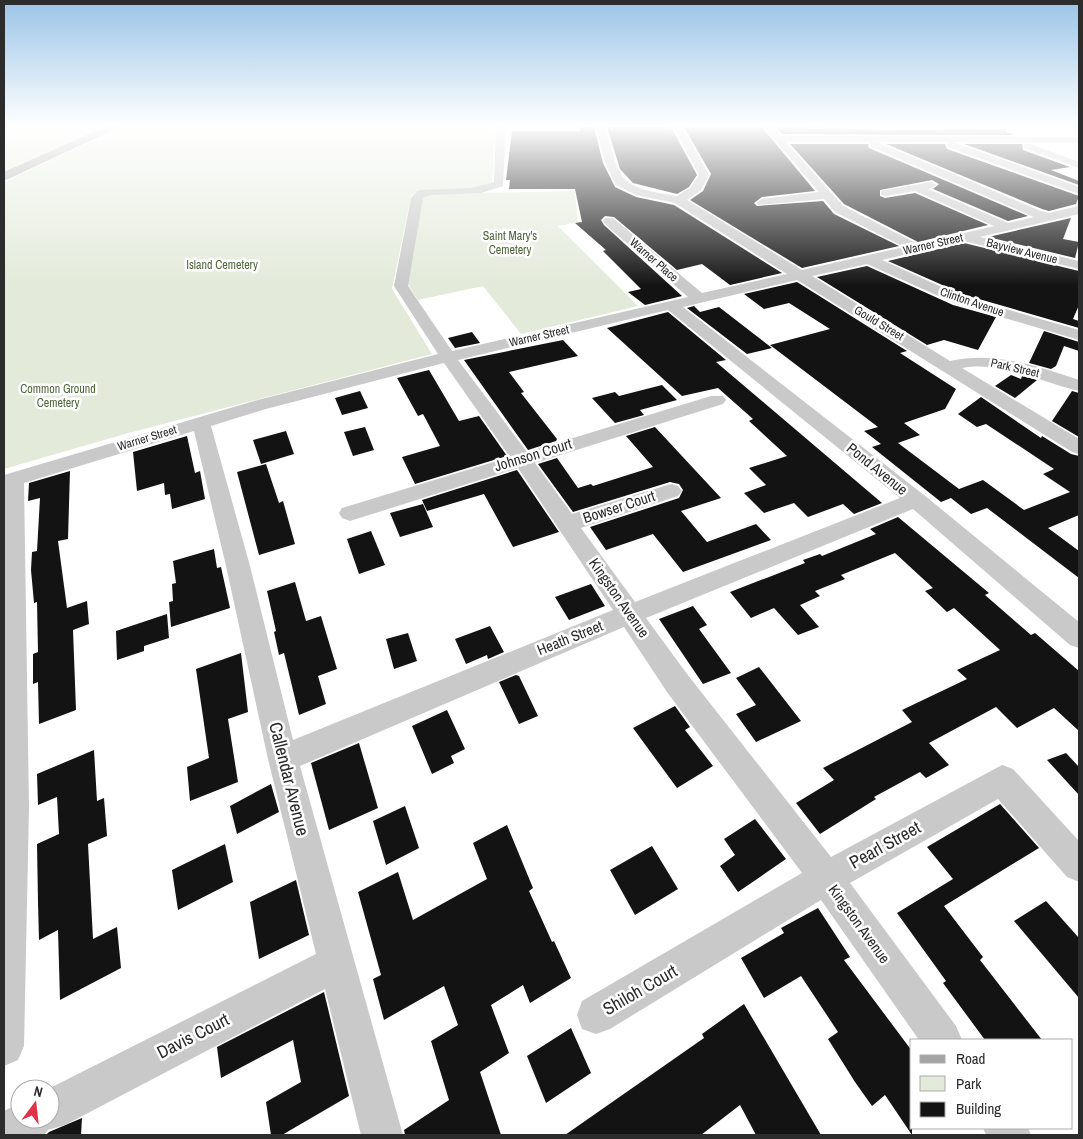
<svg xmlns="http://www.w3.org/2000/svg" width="1083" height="1139" viewBox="0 0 1083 1139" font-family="'Archivo Narrow',sans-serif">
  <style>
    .green { fill: #e3eada }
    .building { fill: #131313 }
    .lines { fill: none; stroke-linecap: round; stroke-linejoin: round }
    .minor { fill: #c9c9c9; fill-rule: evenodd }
    .major { fill: #a4a4a4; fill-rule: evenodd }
    .labels { text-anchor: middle; stroke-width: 5; stroke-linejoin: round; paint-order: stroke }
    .far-park-label { font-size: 12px; fill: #50663b; stroke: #fff }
    .far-street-label { font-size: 12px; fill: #2c2c2c; stroke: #fff }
    .street-label { font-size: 15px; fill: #2c2c2c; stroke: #fff }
    .near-street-label { font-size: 18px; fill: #2c2c2c; stroke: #fff }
  </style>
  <rect width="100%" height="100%" fill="#fff"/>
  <!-- green -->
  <g class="green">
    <polygon points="12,126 109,126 4,174 4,130"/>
    <polygon points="124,126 495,126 492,183 480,188 416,192 411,196 392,289 432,354 125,434 4,469 4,182"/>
    <polygon points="575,191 578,222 558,226 638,306 521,334 483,286 418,300 408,285 422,198 430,194"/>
  </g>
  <!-- building -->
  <g class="building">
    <polygon points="714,126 761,126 815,191 762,197 754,203 757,206 823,201 834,214 899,246 802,268 690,200 703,191 711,174 684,127"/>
    <polygon points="775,126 887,130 1007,129 1006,132 1014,135 782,134"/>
    <polygon points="580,127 594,127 603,163 615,187 636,197 674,205 782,273 730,285 702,264 677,270 614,217 605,216 601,220 604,225 682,296 645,305 628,292 641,289 603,251 606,250 575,223 582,222 575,189 509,189 510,180 506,180 512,131 580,131"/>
    <polygon points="607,127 671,127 697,175 689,187 677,194 633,183 620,169"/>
    <polygon points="790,144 868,144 869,148 1028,216 1008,221 933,189 939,184 932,180 880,190 880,196 885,198 915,193 988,225 918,242 844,204"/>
    <polygon points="886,144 945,144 947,149 1079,196 1076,204 1049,211 1042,209"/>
    <polygon points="964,144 1022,144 1023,150 1070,167 1051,170 1079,181 1079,185"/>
    <polygon points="1071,218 1063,239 1079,242 1075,258 988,237"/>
    <polygon points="964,243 1079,271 1079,305 1073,319 1079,321 1079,328 965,295 888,261"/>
    <polygon points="867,266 953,305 996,317 978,350 944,340 927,345 817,277"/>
    <polygon points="797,282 907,351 900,353 956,389 945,409 904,423 920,435 898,443 959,489 983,480 1024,510 1070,492 1043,474 1054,469 986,424 977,427 958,414 981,397 1041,438 1042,436 1071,454 1079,456 1079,515 1048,528 1079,551 1079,578 987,508 971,514 951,498 941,502 872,447 881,444 864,431 878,427 770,345 830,329 789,303 764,309 744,294"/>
    <polygon points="694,306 700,312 719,307 772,348 747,354 687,308"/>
    <polygon points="668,312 726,360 716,362 882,503 854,514 843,504 808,517 794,503 764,513 744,493 766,485 749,468 787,456 749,421 753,419 718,388 682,396 607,328"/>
    <polygon points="1044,331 1079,342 1079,351 1064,346 1056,366 1051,369 1029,363"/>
    <polygon points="472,332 480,343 455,348 448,338"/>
    <polygon points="563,340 578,356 509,372 524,392 521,393 557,439 556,441 528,450 464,360"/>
    <polygon points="429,370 459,421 479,416 507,456 415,484 402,457 440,446 423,414 418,416 397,378"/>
    <polygon points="1011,375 1021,379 1022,376 1037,380 1015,398 995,386"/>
    <polygon points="662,385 677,400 640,410 644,415 615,423 592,398 615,392 619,396"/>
    <polygon points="360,391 368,408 342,415 335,398"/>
    <polygon points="1072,391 1079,393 1079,437 1052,421"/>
    <polygon points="365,427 374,450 353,456 344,432"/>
    <polygon points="655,427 721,498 681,511 707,542 756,524 771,540 683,572 653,534 606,550 590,527 679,498 683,490 679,484 670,482 573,512 538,464 557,458 578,488 591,484 593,486 653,467 626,436"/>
    <polygon points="286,431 294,454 261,464 253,440"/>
    <polygon points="187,436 195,473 200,471 205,499 172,509 170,494 165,495 164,483 137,491 133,452"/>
    <polygon points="266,464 279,503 283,501 295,544 259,555 237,472"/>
    <polygon points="517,470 559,532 513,547 484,494 427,511 422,500"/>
    <polygon points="70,471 68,539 58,541 67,608 87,601 89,624 73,630 76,710 39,724 38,682 33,684 33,654 38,652 37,602 34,603 31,570 32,552 37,551 40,498 28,501 29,483"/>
    <polygon points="423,504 433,527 400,537 390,513"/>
    <polygon points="898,517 989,593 985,595 1031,635 1035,633 1079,671 1079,731 1054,708 1017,728 996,707 929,743 949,765 926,778 920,772 874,797 876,799 820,834 796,803 834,780 823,768 912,722 902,710 967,679 957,670 1000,650 954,608 947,612 925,591 933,588 895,553 841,575 845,579 815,591 820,596 800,605 819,627 798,635 774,608 751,618 730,592 805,563 803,560 820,554 822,556 876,534 870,529"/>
    <polygon points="371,531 385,565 359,574 347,539"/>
    <polygon points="214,549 217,568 221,567 230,608 171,627 169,602 173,601 172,584 176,583 173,561"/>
    <polygon points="295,582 306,621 321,616 337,669 318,676 326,704 299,715 284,653 279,655 274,632 276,631 267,591"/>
    <polygon points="591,584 605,606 569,620 555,597"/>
    <polygon points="693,606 707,625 699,629 731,673 703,684 659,619"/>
    <polygon points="167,614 169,638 144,646 144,651 117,660 116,631"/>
    <polygon points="490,626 504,652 488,659 487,655 466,664 455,639"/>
    <polygon points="408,633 417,661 394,669 386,639"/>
    <polygon points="241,653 248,712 228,719 238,782 190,801 187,767 209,758 196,669"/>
    <polygon points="759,667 801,721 756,742 736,714 756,705 736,678"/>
    <polygon points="516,675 519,676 538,716 519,724 499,682"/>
    <polygon points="675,706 690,727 685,730 713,766 677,788 633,728"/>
    <polygon points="447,710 465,749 451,756 454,763 432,774 412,726"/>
    <polygon points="359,743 378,808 329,830 311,763"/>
    <polygon points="94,750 97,801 104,798 107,836 88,844 93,939 117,927 121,968 60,1000 58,930 39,940 38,902 37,844 59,834 57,797 38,805 37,774"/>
    <polygon points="1066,753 1079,767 1079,795 1047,760"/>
    <polygon points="271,784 279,812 237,834 230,806"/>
    <polygon points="1000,804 1039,848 944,906 983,957 980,960 1042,1040 985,1040 943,983 946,981 897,913 953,879 927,847"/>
    <polygon points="405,806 419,848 386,865 373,821"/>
    <polygon points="755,819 786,859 738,892 720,866 735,855 724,839"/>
    <polygon points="507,825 533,888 529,891 552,942 554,941 571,978 530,1003 523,985 491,1005 509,1053 480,1072 501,1135 405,1135 404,1130 449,1100 431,1041 458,1025 444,986 384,1020 373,979 381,975 358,892 398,872 413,920 487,879 473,843"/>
    <polygon points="225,844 233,882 178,910 172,870"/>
    <polygon points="652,846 678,889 635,915 610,870"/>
    <polygon points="296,880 309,935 259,959 250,902"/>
    <polygon points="1046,901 1079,938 1079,998 1014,921"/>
    <polygon points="818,908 850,957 844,960 912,1051 912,1135 885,1095 872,1106 855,1082 828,1039 838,1032 801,976 764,998 741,958 784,933 781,928"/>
    <polygon points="324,992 349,1096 282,1135 271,1135 266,1102 301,1082 293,1040 221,1078 217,1047"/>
    <polygon points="744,1004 821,1135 756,1135 740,1105 701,1135 565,1135 704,1038 702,1034"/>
    <polygon points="571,1028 591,1073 546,1103 527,1056"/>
    <polygon points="82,1118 81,1135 46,1135 49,1132"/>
  </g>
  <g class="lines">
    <!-- minor -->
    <g class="minor">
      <path d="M496 126H506L503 186 481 193 431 195 423 198 408 286 452 351 688 297 605 224 603 221 605 218H613L702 293 787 274 675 203 636 195 616 185 605 163 596 126H605C620 181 618 187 677 196L690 188 699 175 673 126H682L709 175 701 190 687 200 802 270 904 247 835 212 824 199 758 205 756 203 762 199 819 192 763 126H772L781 136 1079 137V143L953 142 1079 187V194L948 147 946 145 949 142H877L1041 211 1049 213 1079 206V214L980 237 1079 261V269L964 241 882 260 964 297 1079 330V340L954 303 867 264 812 276 950 361C995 351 1037 366 1079 380V391C1040 382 1004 361 962 368L1079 439V454L1072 452 797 280 683 307 924 495 1079 622V648L1070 645 913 509 646 618 687 674 831 857 1002 765 1013 769 1079 841V882L1067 877 998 799 850 883 956 1026 962 1040H919L821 900 610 1029 596 1034 582 1029 577 1015 582 1001 802 873 667 692 624 627 300 766 403 1135H361L325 989 65 1125 48 1130 44 1135H4V1111L20 1103V1119H50V1089H48L316 954 268 759 226 566 194 431 24 483 29 808 24 1046 18 1060 4 1066V475L254 401 438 354 394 286 411 198 417 191 421 190 471 188 494 182ZM786 142H869L870 146 1034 217 1008 223 928 189 937 185 931 182 881 191V195L885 196 915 191 994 226 918 244 843 206ZM668 310 900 498 635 602 581 528 678 496 682 491 678 486 671 484 572 514 535 463 723 404 726 400 723 396H711L527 452 458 360ZM444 363 510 457 342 508 339 513 342 518 350 521 518 468 613 610 293 740 250 566 211 426 266 409Z"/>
      <polygon points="1024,144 1030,144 1079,162 1079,168 1024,148"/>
      <polygon points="983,1128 1028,1128 1031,1135 986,1135"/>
    </g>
    <!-- major -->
    <polygon class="major" points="107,126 122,126 4,181 4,172"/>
  </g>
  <!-- sky -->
  <linearGradient id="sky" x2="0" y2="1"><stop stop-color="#9ac4e8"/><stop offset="0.44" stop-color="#fff"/><stop offset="1" stop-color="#fff" stop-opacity="0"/></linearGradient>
  <rect width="1083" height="286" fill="url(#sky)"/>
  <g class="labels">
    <!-- far-park labels -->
    <g class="far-park-label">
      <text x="510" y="240">Saint Mary's<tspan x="510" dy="14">Cemetery</tspan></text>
      <text x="222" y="269">Island Cemetery</text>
      <text x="58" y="393">Common Ground<tspan x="58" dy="14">Cemetery</tspan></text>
    </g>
    <!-- far-street labels -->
    <g class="far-street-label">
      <text transform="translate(933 244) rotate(-13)" y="4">Warner Street</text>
      <text transform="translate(1022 251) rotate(14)" y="4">Bayview Avenue</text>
      <text transform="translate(654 260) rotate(41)" y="4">Warner Place</text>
      <text transform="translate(972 302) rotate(19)" y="4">Clinton Avenue</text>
      <text transform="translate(879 323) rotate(31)" y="4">Gould Street</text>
      <text transform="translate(539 336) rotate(-13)" y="4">Warner Street</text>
      <text transform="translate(1015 368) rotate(13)" y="4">Park Street</text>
      <text transform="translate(147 438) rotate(-17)" y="4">Warner Street</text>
    </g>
    <!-- street labels -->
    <g class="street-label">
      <text transform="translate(533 455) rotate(-17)" y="5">Johnson Court</text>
      <text transform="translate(877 469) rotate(39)" y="5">Pond Avenue</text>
      <text transform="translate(619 507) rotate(-18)" y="5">Bowser Court</text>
      <text transform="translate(619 598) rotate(55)" y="5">Kingston Avenue</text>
      <text transform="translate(570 638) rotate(-22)" y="5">Heath Street</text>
      <text transform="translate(859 924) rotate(54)" y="5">Kingston Avenue</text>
    </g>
    <!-- near-street labels -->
    <g class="near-street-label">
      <text transform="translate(289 779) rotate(76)" y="6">Callendar Avenue</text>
      <text transform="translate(885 845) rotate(-29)" y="6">Pearl Street</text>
      <text transform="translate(640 990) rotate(-30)" y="6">Shiloh Court</text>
      <text transform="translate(193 1036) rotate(-27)" y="6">Davis Court</text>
    </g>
  </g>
  <!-- border -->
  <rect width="1083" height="1139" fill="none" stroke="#2c2c2c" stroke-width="10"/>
  <!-- legend -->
  <rect x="910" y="1039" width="162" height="90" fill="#ffffff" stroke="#ababab"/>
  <rect x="920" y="1055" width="25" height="8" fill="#a4a4a4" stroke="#ababab"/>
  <text x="956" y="1064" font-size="15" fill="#2c2c2c">Road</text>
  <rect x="920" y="1076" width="25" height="15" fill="#e3eada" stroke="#ababab"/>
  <text x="956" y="1089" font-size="15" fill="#2c2c2c">Park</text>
  <rect x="920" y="1102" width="25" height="15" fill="#131313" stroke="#ababab"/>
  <text x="956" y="1114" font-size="15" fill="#2c2c2c">Building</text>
  <!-- north arrow -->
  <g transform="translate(35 1104) rotate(15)"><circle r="24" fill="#ffffff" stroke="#ababab"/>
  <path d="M0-4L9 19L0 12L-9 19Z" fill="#df3244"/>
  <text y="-8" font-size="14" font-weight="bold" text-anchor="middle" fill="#2c2c2c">N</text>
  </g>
</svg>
